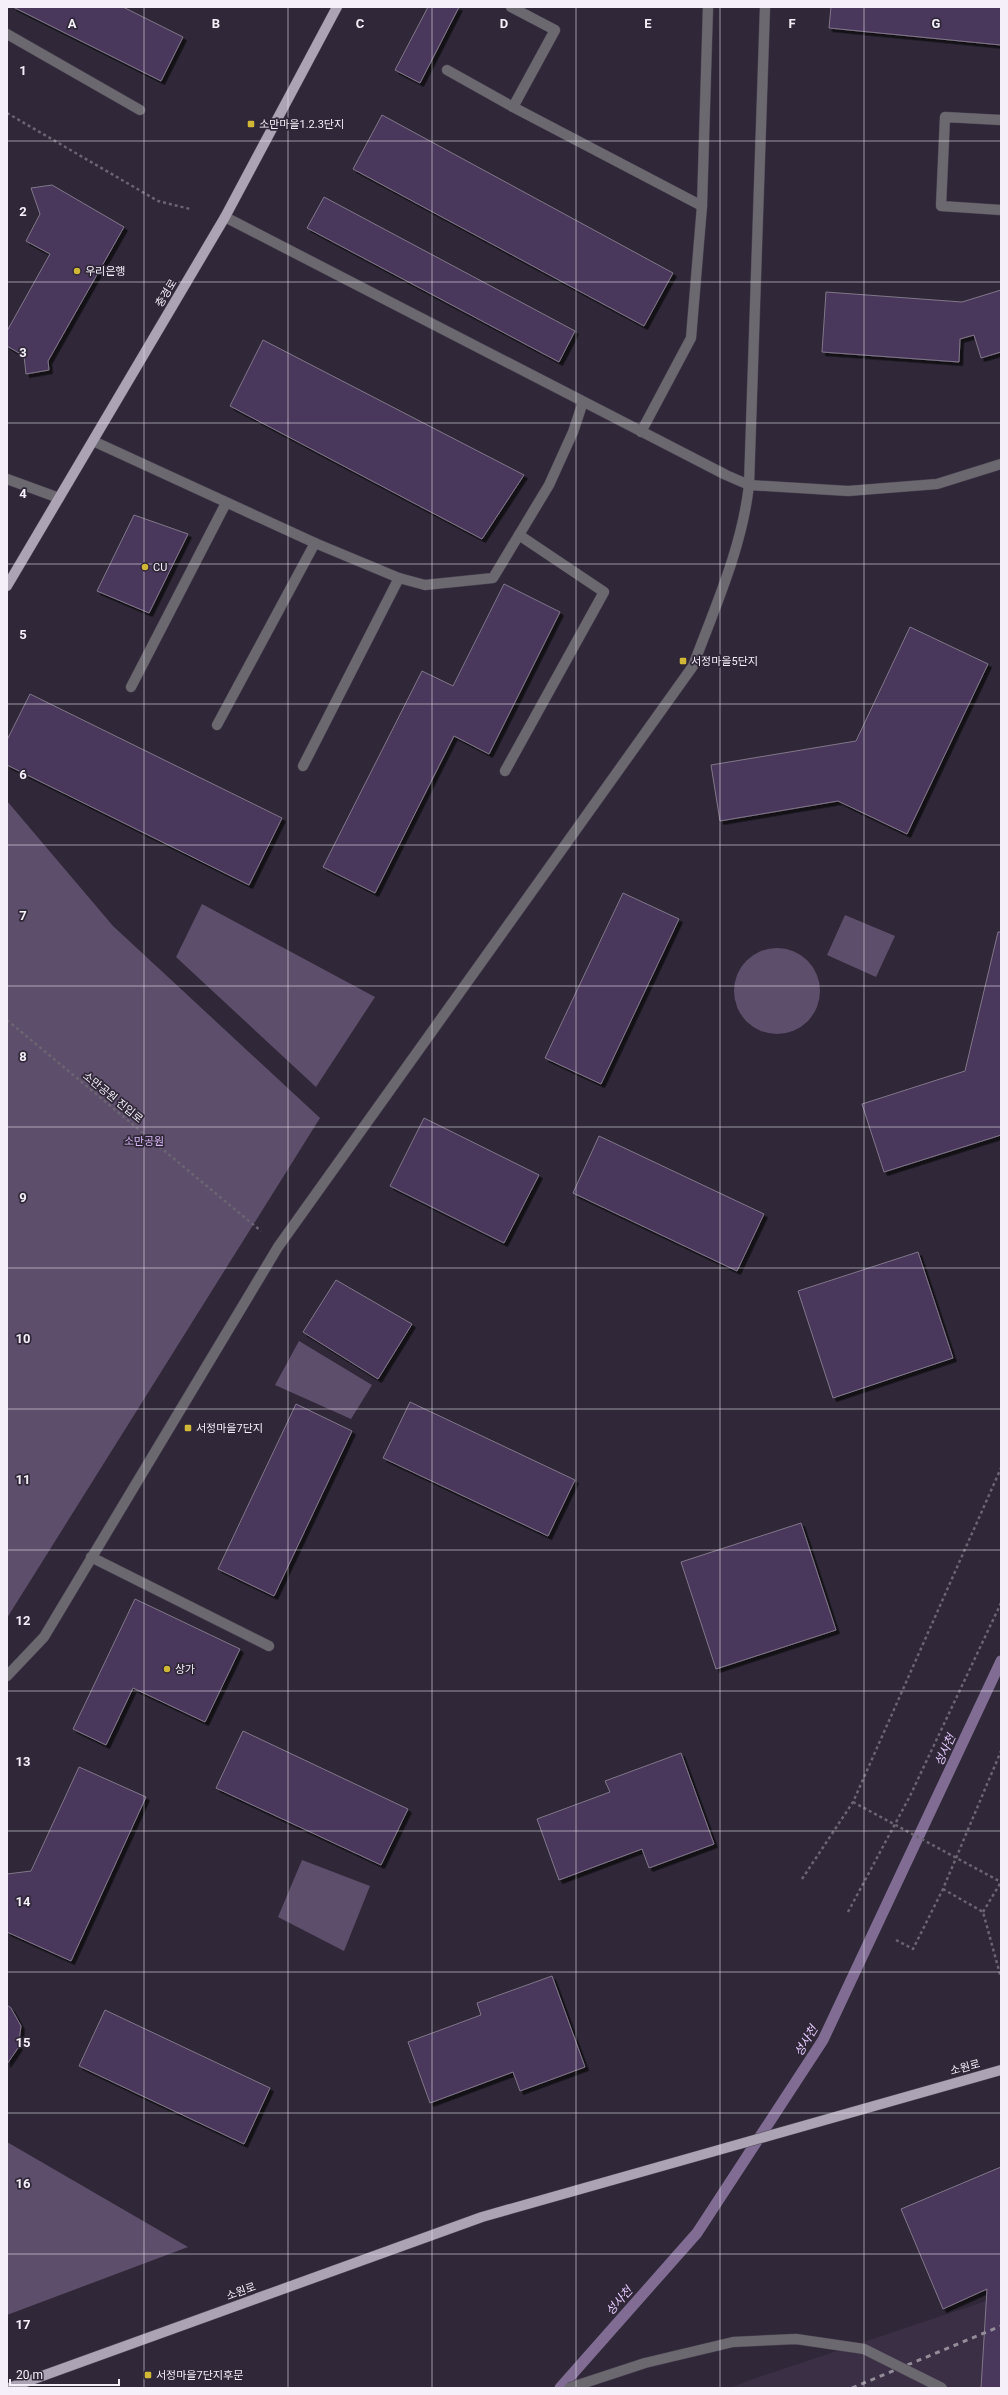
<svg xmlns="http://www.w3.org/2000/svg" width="1008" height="2395" viewBox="0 0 1008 2395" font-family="Roboto,'Noto Sans KR',sans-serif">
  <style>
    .built { fill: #3a2f45 }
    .green { fill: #5d4e6b }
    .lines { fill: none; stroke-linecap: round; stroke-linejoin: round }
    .stream { stroke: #816d94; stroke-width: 11 }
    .building { fill: #4a375b; stroke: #807789; filter: url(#shadow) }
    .minor-casing { stroke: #4b4453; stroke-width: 11 }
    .major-casing { stroke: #4b4453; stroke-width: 11 }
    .path { stroke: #6b6472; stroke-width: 2.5; stroke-dasharray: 3 3; stroke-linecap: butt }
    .minor { stroke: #6c6870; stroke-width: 10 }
    .major { stroke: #aca4b4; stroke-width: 10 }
    .rail { stroke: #938c99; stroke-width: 3; stroke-dasharray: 5 5; stroke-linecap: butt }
    .minor-bridge-casing { stroke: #4b4453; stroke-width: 11; stroke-linecap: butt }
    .path-bridge { stroke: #6b6472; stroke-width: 2.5; stroke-dasharray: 3 3; stroke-linecap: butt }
    .minor-bridge { stroke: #6c6870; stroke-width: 10 }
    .grid { fill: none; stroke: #f4eff9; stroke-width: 1; stroke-opacity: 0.55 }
    .poi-dot { fill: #d0b736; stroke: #302838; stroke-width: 1.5 }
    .labels { text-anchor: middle; stroke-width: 3.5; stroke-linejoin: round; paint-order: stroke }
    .poi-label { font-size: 11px; fill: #f4eff9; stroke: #302838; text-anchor: start }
    .street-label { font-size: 11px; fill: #f4eff9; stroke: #302838 }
    .park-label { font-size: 11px; fill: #d7b6f6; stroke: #302838 }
    .water-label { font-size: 12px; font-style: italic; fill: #e4c9fd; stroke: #302838 }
    .grid-label { font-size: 13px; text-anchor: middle; font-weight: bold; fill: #f4eff9; stroke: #302838; stroke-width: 3.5; stroke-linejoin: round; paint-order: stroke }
  </style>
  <defs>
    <filter id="shadow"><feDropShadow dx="3.5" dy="3.5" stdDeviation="0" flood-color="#0009"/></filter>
  </defs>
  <rect width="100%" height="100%" fill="#302838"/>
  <!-- built -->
  <polygon class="built" points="1001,2296 1001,2388 730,2388 753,2379"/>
  <!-- green -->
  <g class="green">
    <polygon points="7,801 113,926 320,1118 7,1618"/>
    <polygon points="202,904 375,997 316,1087 176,957"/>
    <polygon points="845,915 895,936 876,977 827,955"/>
    <circle cx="777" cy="991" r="43"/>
    <polygon points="299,1341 372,1385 351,1419 275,1385"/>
    <polygon points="302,1860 370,1886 344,1951 278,1917"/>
    <polygon points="7,2142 188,2247 7,2315"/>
  </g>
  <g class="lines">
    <!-- stream -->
    <polyline class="stream" points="560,2388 697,2233 823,2040 1001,1661"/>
  </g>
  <!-- building -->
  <g class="building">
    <polygon points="13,7 123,7 183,37 161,81"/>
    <polygon points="428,7 459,7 420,83 395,70"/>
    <polygon points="831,7 1001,7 1001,45 829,28"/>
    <polygon points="382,115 673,273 644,326 353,169"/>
    <polygon points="52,185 124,227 48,361 49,370 26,374 24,356 7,346 7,331 50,254 26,241 40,214 31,188"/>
    <polygon points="324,197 575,331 559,362 307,228"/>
    <polygon points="1001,290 1001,352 981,358 974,335 960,339 959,362 822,352 826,292 962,302"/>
    <polygon points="263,340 524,475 482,539 230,406"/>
    <polygon points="134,515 188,534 149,613 97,591"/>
    <polygon points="504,584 560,612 489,754 454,736 375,893 323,867 422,671 453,686"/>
    <polygon points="910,627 988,664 907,834 838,801 720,821 711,765 856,741"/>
    <polygon points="30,694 282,818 249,885 7,765 7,740"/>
    <polygon points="623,893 679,919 601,1084 545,1058"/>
    <polygon points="998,932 1001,932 1001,1135 884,1172 862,1104 965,1071"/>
    <polygon points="424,1118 539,1175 504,1243 390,1186"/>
    <polygon points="599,1136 764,1214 737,1271 573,1193"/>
    <polygon points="918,1252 953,1358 833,1398 798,1291"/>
    <polygon points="336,1280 412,1324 378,1379 303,1332"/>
    <polygon points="410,1402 575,1480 548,1536 383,1458"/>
    <polygon points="296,1404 352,1431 274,1596 218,1569"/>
    <polygon points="801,1523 836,1630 716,1669 681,1562"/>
    <polygon points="135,1599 240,1649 205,1722 133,1688 106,1745 73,1729"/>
    <polygon points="243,1731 408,1809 381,1865 216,1788"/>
    <polygon points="681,1753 714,1844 649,1868 642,1849 559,1880 537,1819 610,1792 605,1781"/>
    <polygon points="79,1767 146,1797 71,1961 7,1932 7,1874 31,1871"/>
    <polygon points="552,1976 585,2067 520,2091 513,2072 430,2103 408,2042 481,2015 477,2003"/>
    <polygon points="7,2005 11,2008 21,2026 18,2048 7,2064"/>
    <polygon points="105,2010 270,2088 244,2144 79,2066"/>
    <polygon points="1001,2167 1001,2388 981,2388 987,2289 943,2309 901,2209"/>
  </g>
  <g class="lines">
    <!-- minor casing -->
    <g class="minor-casing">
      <g id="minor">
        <polyline points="511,7 555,30 513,107 702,206"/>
        <polyline points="7,34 140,110"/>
        <polyline points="447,70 513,107"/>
        <polyline points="1001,120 945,117 941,206 1001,210"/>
        <polyline points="225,217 726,475 749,485 848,491 937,484 1001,464"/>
        <polyline points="641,432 691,338 702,206 708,7"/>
        <polyline points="93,441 315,543 399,578 425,585 493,578 549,485 573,432 583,402"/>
        <polyline points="7,479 59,498"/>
        <polyline points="131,687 226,503"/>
        <polyline points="217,725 315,543"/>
        <polyline points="303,766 399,578"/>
        <polyline points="505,771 604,592 519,535"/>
        <polyline points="91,1557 269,1646"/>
        <path d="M7 1676 44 1637 278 1247 693 666C715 607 742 548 749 485L765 7"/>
      </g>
    </g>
    <!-- major casing -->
    <g class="major-casing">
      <g id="major">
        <polyline points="7,586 225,217 337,7"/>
        <polyline points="9,2388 482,2217 1001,2070"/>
      </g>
    </g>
    <!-- path -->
    <g class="path">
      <polyline points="7,113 158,201 190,209"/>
      <polyline points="7,1020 261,1231"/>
      <polyline points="802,1879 853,1802 1001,1468"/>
      <polyline points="943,1889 983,1912 1001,1978"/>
      <polyline points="848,1912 910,1796 1001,1603"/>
      <polyline points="983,1912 1001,1882"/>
      <polyline points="896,1940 913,1949 943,1889 1001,1751"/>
    </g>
    <!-- minor -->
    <use href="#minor" class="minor"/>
    <!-- major -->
    <use href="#major" class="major"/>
    <!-- rail -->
    <polyline class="rail" points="852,2388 1001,2326"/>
    <!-- minor-bridge casing -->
    <g class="minor-bridge-casing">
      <polyline id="minor-bridge" points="569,2388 645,2363 733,2342 796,2339 864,2349 942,2388"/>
    </g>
    <!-- path-bridge -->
    <polyline class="path-bridge" points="853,1802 1001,1882"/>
    <!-- minor-bridge -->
    <use href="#minor-bridge" class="minor-bridge"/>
  </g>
  <!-- grid -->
  <path class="grid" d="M144 7V2388M288 7V2388M432 7V2388M576 7V2388M720 7V2388M864 7V2388M7 141H1001M7 282H1001M7 423H1001M7 564H1001M7 704H1001M7 845H1001M7 986H1001M7 1127H1001M7 1268H1001M7 1409H1001M7 1550H1001M7 1691H1001M7 1831H1001M7 1972H1001M7 2113H1001M7 2254H1001"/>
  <!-- markers -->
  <g class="poi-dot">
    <rect x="247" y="120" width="8" height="8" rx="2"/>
    <circle cx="77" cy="271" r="4"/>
    <circle cx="145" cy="567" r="4"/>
    <rect x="679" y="657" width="8" height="8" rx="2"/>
    <rect x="184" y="1424" width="8" height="8" rx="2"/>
    <circle cx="167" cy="1669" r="4"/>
    <rect x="144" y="2371" width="8" height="8" rx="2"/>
  </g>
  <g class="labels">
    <!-- poi labels -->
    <g class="poi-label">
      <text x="259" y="128">소만마을1.2.3단지</text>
      <text x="85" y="275">우리은행</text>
      <text x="153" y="571">CU</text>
      <text x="691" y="665">서정마을5단지</text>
      <text x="196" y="1432">서정마을7단지</text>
      <text x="175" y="1673">상가</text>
      <text x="156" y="2379">서정마을7단지후문</text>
    </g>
    <!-- street labels -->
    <g class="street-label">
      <text transform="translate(166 293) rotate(-59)" y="4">충경로</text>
      <text transform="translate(113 1097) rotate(39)" y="4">소만공원 진입로</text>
      <text transform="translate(965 2067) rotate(-15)" y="4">소원로</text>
      <text transform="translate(241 2291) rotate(-20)" y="4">소원로</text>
    </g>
    <!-- park labels -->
    <g class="park-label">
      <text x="144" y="1145">소만공원</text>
    </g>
    <!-- water labels -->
    <g class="water-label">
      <text transform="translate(945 1750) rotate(-65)" y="4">성사천</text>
      <text transform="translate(806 2041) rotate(-59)" y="4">성사천</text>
      <text transform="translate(619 2301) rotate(-49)" y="4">성사천</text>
    </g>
  </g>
  <g class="grid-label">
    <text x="72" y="28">A</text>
    <text x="216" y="28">B</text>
    <text x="360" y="28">C</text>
    <text x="504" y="28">D</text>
    <text x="648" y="28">E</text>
    <text x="792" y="28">F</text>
    <text x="936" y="28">G</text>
    <text x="23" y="75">1</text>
    <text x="23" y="216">2</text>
    <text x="23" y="357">3</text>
    <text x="23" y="498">4</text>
    <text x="23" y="639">5</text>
    <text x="23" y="779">6</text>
    <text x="23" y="920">7</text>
    <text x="23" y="1061">8</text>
    <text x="23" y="1202">9</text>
    <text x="23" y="1343">10</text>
    <text x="23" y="1484">11</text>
    <text x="23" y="1625">12</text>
    <text x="23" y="1766">13</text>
    <text x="23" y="1906">14</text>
    <text x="23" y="2047">15</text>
    <text x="23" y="2188">16</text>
    <text x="23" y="2329">17</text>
  </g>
  <!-- border -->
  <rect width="1008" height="2395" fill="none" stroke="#f4eff9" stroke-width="16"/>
  <!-- scale -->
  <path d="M10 2379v6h109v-6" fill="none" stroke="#f4eff9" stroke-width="2"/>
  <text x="16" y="2379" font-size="12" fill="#f4eff9" stroke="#302838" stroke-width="3" paint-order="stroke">20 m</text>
</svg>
